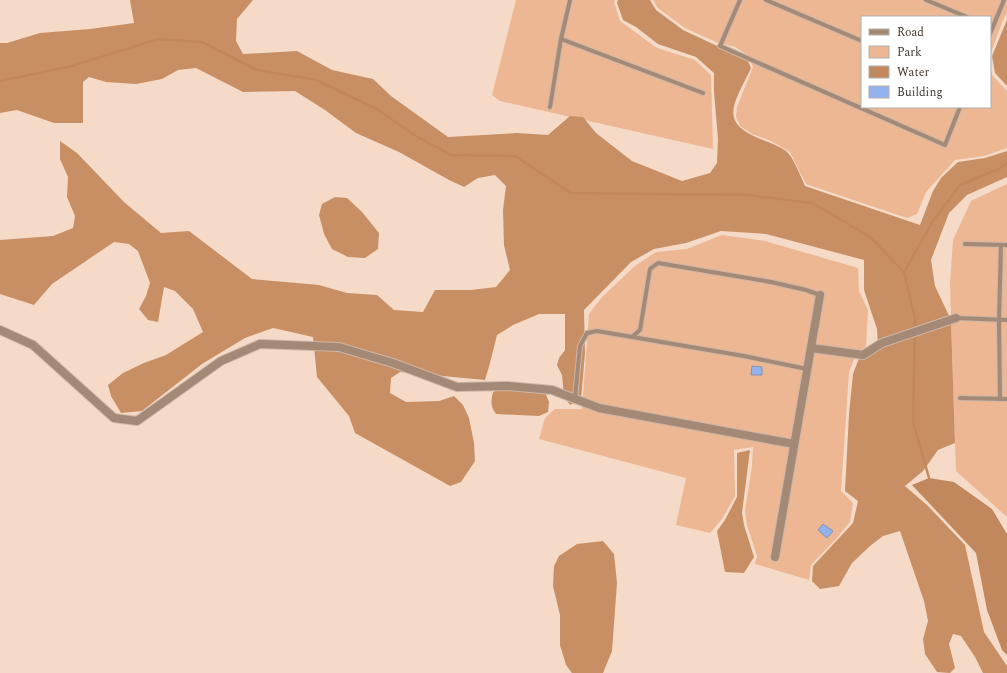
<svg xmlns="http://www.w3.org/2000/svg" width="1007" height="673" viewBox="0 0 1007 673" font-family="Spectral,serif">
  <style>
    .green { fill: #ecb792 }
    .forest { fill: #c98f64 }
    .water { fill: #c2885d }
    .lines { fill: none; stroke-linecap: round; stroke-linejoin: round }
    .stream { stroke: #c2885d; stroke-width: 2.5 }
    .building { fill: #94b2ed; stroke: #8693ab }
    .service-casing { stroke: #ceb6a7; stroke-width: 6 }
    .minor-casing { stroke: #ceb6a7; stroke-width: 10 }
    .service { stroke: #a38976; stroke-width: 4 }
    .minor { stroke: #a38976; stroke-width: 8 }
  </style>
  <rect width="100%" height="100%" fill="#f5dac8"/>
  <!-- green -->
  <g class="green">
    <polygon points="516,0 615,0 614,2 620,21 657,48 695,60 711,75 713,149 500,101 492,95"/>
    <polygon points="653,0 1007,0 1007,13 1003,20 990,55 990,17 862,17 862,107 990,107 990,65 992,75 1007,91 1007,148 984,156 955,160 926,192 917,214 907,218 806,184 790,152 769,140 752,134 740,126 736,117 737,107 753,67 748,55 735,47 716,42 685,28 658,8"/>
    <polygon points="1007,184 1007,517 956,471 950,284 953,240 971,201"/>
    <polygon points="722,235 765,241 858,268 859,291 868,310 866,347 857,352 849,372 841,491 853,503 850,522 836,539 811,565 809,580 755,564 757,556 747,525 745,511 752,466 753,447 734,450 735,496 722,519 710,533 676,525 686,478 539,439 545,418 555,409 582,409 589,314 602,297 635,266 656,252 687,249"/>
  </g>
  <!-- forest -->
  <g class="forest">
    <path d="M130 0H253L237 19 236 41 243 54 297 51 332 70 373 79 391 96 448 137 517 133 548 135 570 116 583 117 596 133 632 161 682 181 710 173 717 163 718 139 714 92V73L696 57 658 44 636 27 623 20 617 3 618 0H650L656 10 683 30 715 45 733 50 746 57 751 68C735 103 716 122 763 140 770 143 784 148 788 153 794 159 801 177 805 186L920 225 933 191 941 178 958 162 985 158 1007 151V177L967 195 949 213 931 260 935 286 951 320 955 443 938 450 923 471 905 486 928 506 965 545 984 632 1007 666V673H983L975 657 961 636 953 634 949 644 955 668 950 673 937 672 925 654 923 639 928 621 924 601 900 531 883 536 870 546 852 563 839 586 820 589 812 581 813 566 853 523 858 501 845 491 849 414 853 374 861 353 878 348 877 329 864 290V260L766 234 721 231 686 243 654 249 631 262 584 310 585 353 581 399 570 405 564 396 562 375 557 365 559 358 565 350V314H539L513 325 497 335 490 363 485 380 400 372 391 378 390 393 406 402 439 401 454 396 463 405 469 418 474 443 475 461 461 482 450 486 355 433 349 416 317 377 313 337 273 328 245 338 202 364 142 411 121 413 111 396 108 385 123 373 144 363 166 355 203 332 193 309 175 291 164 287 158 322 148 320 139 309 146 296 150 283 138 251 129 244 114 242 52 284 34 305 0 294V240L53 236 73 228 75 216 67 197 68 177 60 159V141L77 153 124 202 161 233 189 231 252 279 319 285 347 293 377 295 394 310 423 312 435 290H471L496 287 510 270 504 245 503 210 506 186 495 175 478 178 464 187 449 180 399 152 356 133 325 110 295 91 243 92 196 68 178 70 162 79 136 84 106 82 89 77 83 82V123H54L17 110 0 113V43H7L40 33 90 29 134 23Z"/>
    <polygon points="1007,20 1007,86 995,73 992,56"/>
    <polygon points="335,197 347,198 362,212 379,233 378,249 365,258 348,257 332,249 324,234 319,215 322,204"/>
    <path d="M500 389 545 392 549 402 548 412 539 416 496 414C490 406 491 401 493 392Z"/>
    <polygon points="750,450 742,513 744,525 754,557 744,573 725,572 717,531 725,520 737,497 737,453"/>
    <polygon points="603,541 614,554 617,583 612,651 603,673 572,673 566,665 560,645 560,615 553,586 554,566 559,556 577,544"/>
  </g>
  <!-- water -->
  <polygon class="water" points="929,478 954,482 992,509 1007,534 1007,655 1002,650 987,610 976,553 912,485"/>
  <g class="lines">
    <!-- stream -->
    <g class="stream">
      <polyline points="0,81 72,66 158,39 202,42 257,70 316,80 375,108 416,136 451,155 515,156 571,193 747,195 812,203 869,236 904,272 915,319 913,422 929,478"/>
      <polyline points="904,272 933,221 960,185 999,169 1007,163"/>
    </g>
  </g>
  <!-- building -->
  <g class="building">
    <polygon points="752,366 762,367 762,375 751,375"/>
    <polygon points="823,524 833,531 827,538 818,530"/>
  </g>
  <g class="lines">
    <!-- service casing -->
    <g class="service-casing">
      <g id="service">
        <polyline points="740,0 720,46 945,145 960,107"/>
        <polyline points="766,0 862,41"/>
        <polyline points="926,0 967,17"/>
        <polyline points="990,34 1004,0"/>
        <polyline points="561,39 703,93"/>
        <polyline points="550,107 561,39 570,0"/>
        <polyline points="965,244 1007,245"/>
        <polyline points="956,318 1007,320"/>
        <polyline points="632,337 640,330 650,269 658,263 771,282 806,290 820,295"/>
        <polyline points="575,398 580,346 587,333 597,331 744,356 807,369"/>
        <polyline points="960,398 1007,399"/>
        <polyline points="1000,399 999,320 1001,245"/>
      </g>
    </g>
    <!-- minor casing -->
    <g class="minor-casing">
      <g id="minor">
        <polyline points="0,330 33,345 114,418 137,421 221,361 260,344 339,347 393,363 457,387 507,386 552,390 599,408 794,444"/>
        <polyline points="811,348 863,355 882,343 956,318"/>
        <polyline points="775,557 820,295"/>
      </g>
    </g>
    <!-- service -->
    <use href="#service" class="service"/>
    <!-- minor -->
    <use href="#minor" class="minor"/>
  </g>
  <!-- legend -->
  <rect x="861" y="16" width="130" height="92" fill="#ffffff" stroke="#b3afac"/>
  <rect x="869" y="29" width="20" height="6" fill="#a38976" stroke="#b3afac"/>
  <text x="897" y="36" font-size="12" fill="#423830">Road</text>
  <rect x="869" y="46" width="20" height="12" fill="#ecb792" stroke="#b3afac"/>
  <text x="897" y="56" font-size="12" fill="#423830">Park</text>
  <rect x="869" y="66" width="20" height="12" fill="#c2885d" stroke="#b3afac"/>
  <text x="897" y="76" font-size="12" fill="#423830">Water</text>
  <rect x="869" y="86" width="20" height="12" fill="#94b2ed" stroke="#b3afac"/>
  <text x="897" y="96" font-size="12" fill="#423830">Building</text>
</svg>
